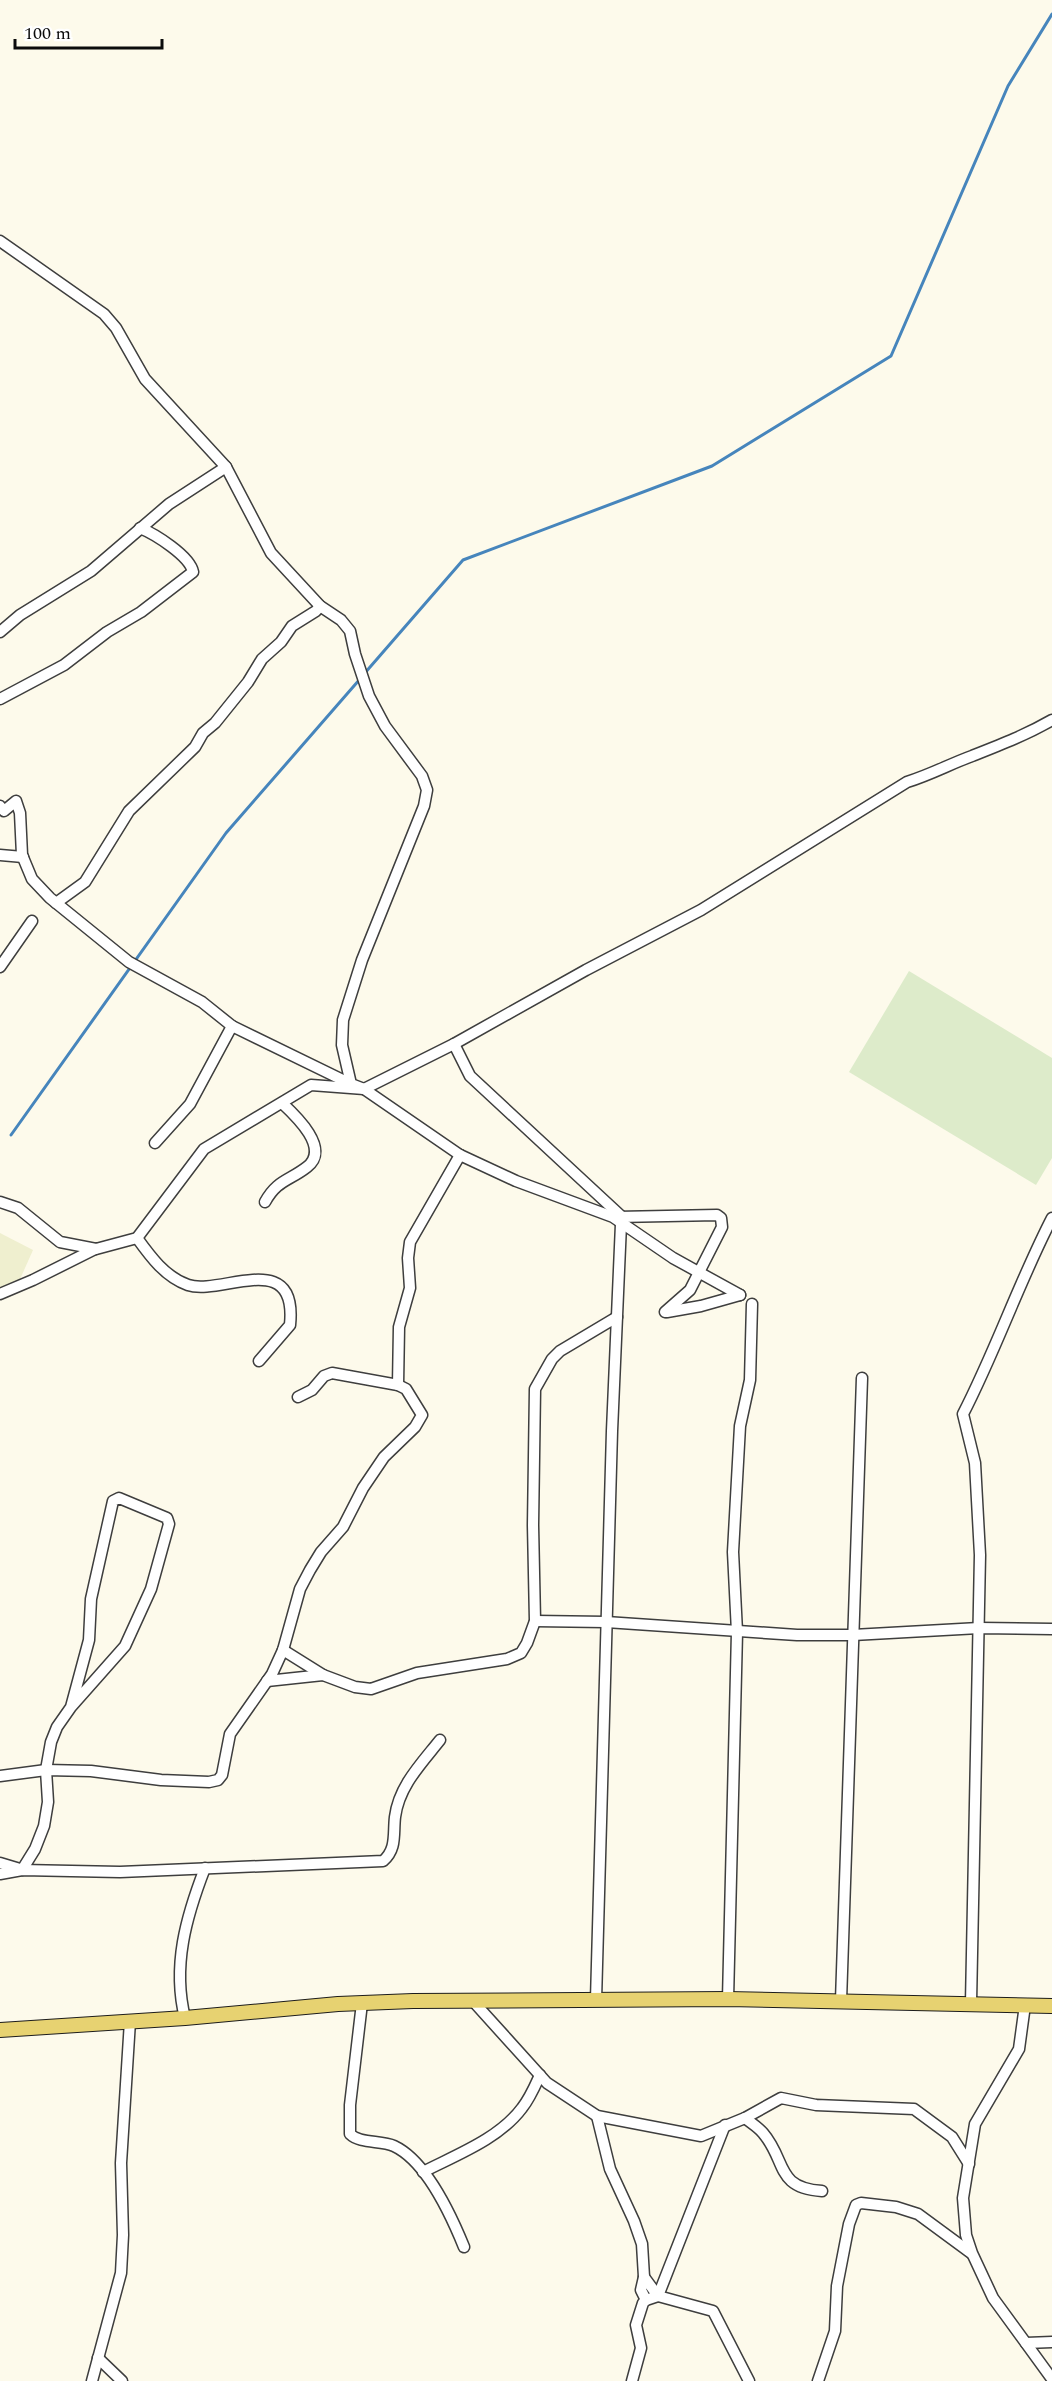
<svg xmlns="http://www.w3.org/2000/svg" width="1052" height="2381" viewBox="0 0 1052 2381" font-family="Spectral,serif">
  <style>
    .farmland { fill: #efefcf }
    .pitch { fill: #ddebca }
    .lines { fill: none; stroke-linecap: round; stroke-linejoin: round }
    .stream { stroke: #4685bc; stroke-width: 3 }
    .minor-casing { stroke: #3e3e3e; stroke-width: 13 }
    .major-casing { stroke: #1c1c1c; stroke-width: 16 }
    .minor { stroke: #fff; stroke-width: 10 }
    .major { stroke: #e7d271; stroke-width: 14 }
  </style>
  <rect width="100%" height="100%" fill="#fdfaeb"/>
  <!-- farmland -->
  <polygon class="farmland" points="0,1233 33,1250 17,1286 0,1292"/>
  <!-- pitch -->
  <polygon class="pitch" points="909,971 1052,1058 1052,1158 1036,1185 849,1072"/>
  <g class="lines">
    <!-- stream -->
    <g class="stream">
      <polyline points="364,674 463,560 712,466 891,356 1008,86 1052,14"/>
      <polyline points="11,1135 226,833 360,679"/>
    </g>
    <!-- minor casing -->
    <g class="minor-casing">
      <g id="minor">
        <polyline points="0,241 104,314 116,328 145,379 226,467 271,553 320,606 341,620 350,631 355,654 369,696 385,726 422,776 427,790 424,806 362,960 343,1020 342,1045 351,1084 364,1089 460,1155 516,1181 613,1217 673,1258 740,1295"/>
        <polyline points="0,632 20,615 91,571 169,504 226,467"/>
        <path d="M0 699 64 665 107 632 141 612 193 572C190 556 155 534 140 528"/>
        <polyline points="0,806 4,811 16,801 20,813 22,855 32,879 50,898 129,962 202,1002 232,1026 351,1084"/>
        <polyline points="0,855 23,857"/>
        <polyline points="56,903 85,882 129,811 195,747 203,733 215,723 248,682 262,659 281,642 292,626 316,611 320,606"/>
        <polyline points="0,967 32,921"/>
        <polyline points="454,1044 470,1076 622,1217"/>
        <polyline points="155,1143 190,1104 232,1026"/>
        <path d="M0 1202 18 1208 60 1242 96 1249 137 1238 204 1149 311 1085 364 1089 454 1044 586 970 701 910 907 782C930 775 950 764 972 756 1000 745 1026 735 1052 720"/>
        <path d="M265 1202C277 1180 289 1181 307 1167 331 1149 296 1116 282 1103"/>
        <polyline points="617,1217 717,1215 721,1218 722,1227 690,1290 665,1312"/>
        <path d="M137 1238C150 1256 165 1277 188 1285 221 1296 298 1247 290 1325L259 1361"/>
        <polyline points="0,1294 33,1280 95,1249"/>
        <polyline points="667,1312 701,1306 740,1295"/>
        <polyline points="398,1385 399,1327 410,1288 408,1258 410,1242 460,1155"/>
        <polyline points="535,1621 606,1622 797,1635 853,1635 979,1628 1052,1629"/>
        <polyline points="283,1650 323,1675"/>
        <polyline points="267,1681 323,1675 355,1687 371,1689 417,1673 507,1659 521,1653 527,1643 535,1621 533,1525 535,1389 552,1359 560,1351 617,1317"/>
        <polyline points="0,1776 46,1770 91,1771 161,1780 209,1782 218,1780 222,1775 230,1734 272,1674 283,1650 300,1589 310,1570 321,1552 343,1527 363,1488 384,1457 415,1427 422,1415 406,1389 398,1385 332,1373 324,1376 312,1390 298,1397"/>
        <polyline points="0,1863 20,1869"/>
        <polyline points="22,1870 35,1849 44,1826 48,1802 46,1770 51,1742 57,1727 71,1707 125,1646 151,1589 169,1524 167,1518 119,1498 113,1501 91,1599 89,1640 71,1707"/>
        <path d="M0 1874 22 1870 120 1872 383 1861C397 1849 393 1834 395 1817 399 1786 421 1764 440 1740"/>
        <polyline points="728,1999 737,1632 733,1552 740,1426 750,1380 752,1304"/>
        <polyline points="472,2000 547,2083 597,2116 701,2136 745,2118 781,2098 816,2105 914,2109 952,2137 969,2164"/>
        <polyline points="596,2000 612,1431 621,1224"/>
        <polyline points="841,2001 862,1378"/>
        <path d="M362 2003 350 2105V2134C360 2144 381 2140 394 2146 426 2161 451 2215 464 2247"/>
        <path d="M971 2003 980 1555 975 1463 963 1414C996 1350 1019 1282 1052 1218"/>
        <polyline points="1025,2005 1019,2049 975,2124 963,2198 966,2235 972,2253 993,2298 1052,2379"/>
        <path d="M185 2018C172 1966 186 1917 205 1868"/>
        <polyline points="597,2116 610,2169 634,2221 642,2244 644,2277 641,2290 646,2300"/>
        <path d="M745 2118C751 2123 758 2127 763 2133 787 2161 775 2188 822 2191"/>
        <polyline points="725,2125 658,2296 713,2311 749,2381"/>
        <path d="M423 2172C456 2155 499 2139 522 2108 530 2098 535 2086 540 2075"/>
        <polyline points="1026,2343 1052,2342"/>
        <polyline points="98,2358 122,2381"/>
        <polyline points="92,2381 121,2273 123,2235 121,2163 130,2021"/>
        <polyline points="632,2381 641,2348 636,2325 643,2303 646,2300 658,2296 644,2277"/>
        <polyline points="818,2381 835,2331 837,2286 849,2224 856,2205 861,2203 896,2207 918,2214 971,2253"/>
      </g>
    </g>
    <!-- major casing -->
    <g class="major-casing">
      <polyline id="major" points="0,2030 185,2018 338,2004 413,2001 728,1999 1052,2006"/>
    </g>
    <!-- minor -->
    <use href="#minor" class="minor"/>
    <!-- major -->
    <use href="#major" class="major"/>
  </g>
  <!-- scale -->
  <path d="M15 39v9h147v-9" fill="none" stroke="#0b0b0b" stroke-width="3"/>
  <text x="24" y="39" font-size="18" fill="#0b0b0b" stroke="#ffffff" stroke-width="4.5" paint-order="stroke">100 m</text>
</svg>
